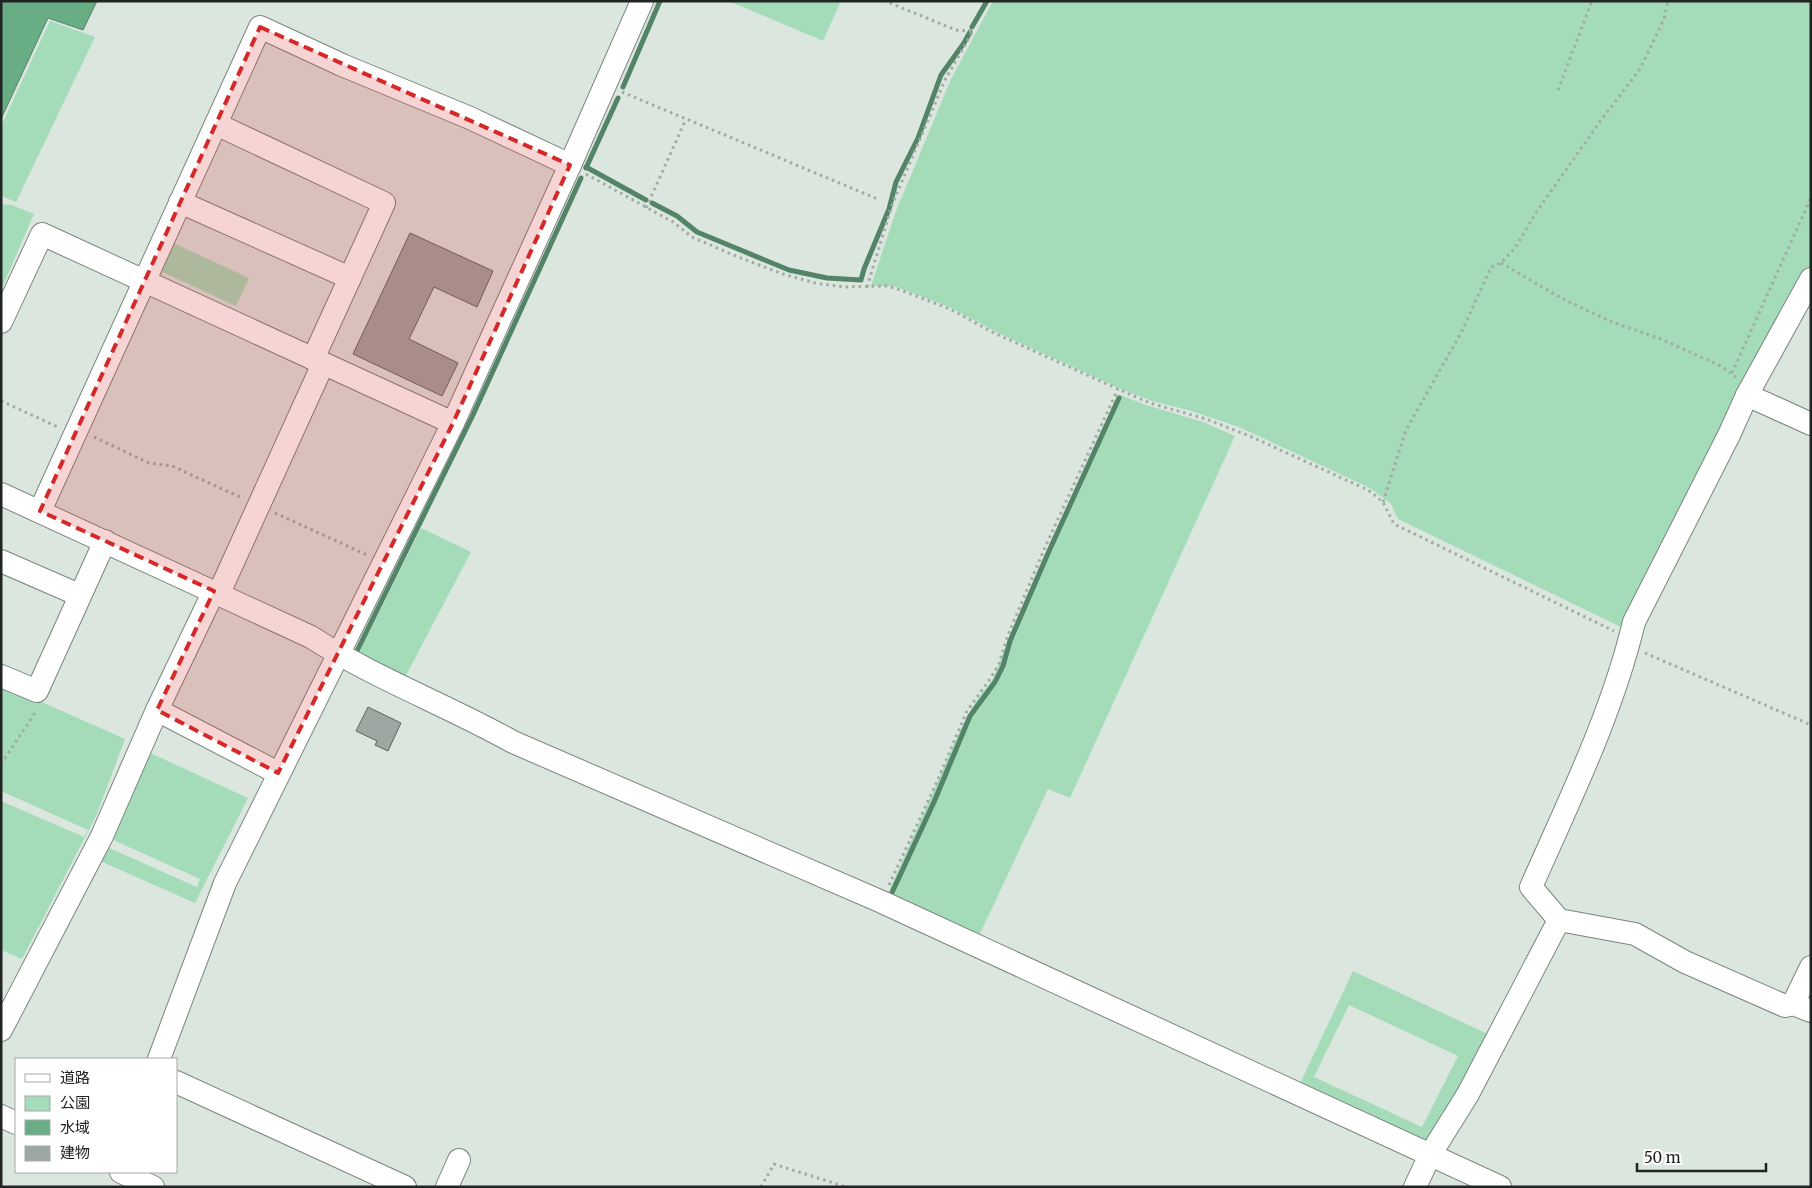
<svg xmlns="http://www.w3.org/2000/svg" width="1812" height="1188" viewBox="0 0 1812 1188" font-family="Merriweather,'Noto Sans JP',serif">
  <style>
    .green { fill: #a4dcb9; fill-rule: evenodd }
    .water { fill: #68ad84; stroke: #538467 }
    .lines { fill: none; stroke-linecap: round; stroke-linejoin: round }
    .stream { stroke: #538467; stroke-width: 5 }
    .building { fill: #9da7a1; stroke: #5c655f }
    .minor-casing { stroke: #7c857f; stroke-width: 24 }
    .path { stroke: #a1aaa4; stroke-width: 3; stroke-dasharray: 2.5 4; stroke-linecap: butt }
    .minor { stroke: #fff; stroke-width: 22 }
    .marked { fill: #d62828; fill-opacity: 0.2; stroke: #d62828; stroke-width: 4; stroke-dasharray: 10 6; stroke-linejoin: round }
  </style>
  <rect width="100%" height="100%" fill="#dbe6df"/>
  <!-- green -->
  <g class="green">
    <polygon points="729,1 841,1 823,41"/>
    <polygon points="993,1 1811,1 1811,265 1749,383 1625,629 1398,519 1391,504 1370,488 1239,427 1188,410 1152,401 1121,389 998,333 949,307 894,286 871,286 896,211 951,79"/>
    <polygon points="50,21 95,37 16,202 1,196 1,126"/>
    <polygon points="1,204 12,205 34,214 1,290"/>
    <polygon points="171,242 249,278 236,306 158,270"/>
    <polygon points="1118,394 1143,404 1203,422 1235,436 1070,798 1048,789 977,940 886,898 959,733 976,701 993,679 1009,638"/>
    <polygon points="421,528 471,552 403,681 356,659"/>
    <polygon points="1,684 125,739 96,816 22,959 1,950 1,801 84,837 88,830 1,791"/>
    <path d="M146 751 248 798 195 903 100 861ZM111 839 200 879 197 887 107 847Z"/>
    <path d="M1353 971 1490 1035 1427 1147 1298 1088ZM1349 1005 1458 1056 1422 1127 1314 1077Z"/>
  </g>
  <!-- water -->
  <polygon class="water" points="1,1 97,1 83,30 48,18 1,119"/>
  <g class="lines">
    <!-- stream -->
    <g class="stream">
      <polyline points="972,27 987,1"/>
      <polyline points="623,87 660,1"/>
      <polyline points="586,167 646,200"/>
      <polyline points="586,168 618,98"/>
      <polyline points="652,203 677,216 697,232 789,270 827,278 861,280 864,269 889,209 896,182 918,138 941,75 964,43 970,32"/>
      <polyline points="356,653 472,417 581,178"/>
      <polyline points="889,899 934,802 970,716 995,682 1003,666 1010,641 1049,551 1119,398"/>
    </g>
  </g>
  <!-- building -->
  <g class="building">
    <polygon points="410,233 493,271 477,307 434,287 409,339 458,363 442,396 353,354"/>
    <polygon points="368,707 401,723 388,751 375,745 377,741 356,731"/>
  </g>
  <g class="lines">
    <!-- minor casing -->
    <g class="minor-casing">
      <g id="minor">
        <polyline points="216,124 384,203 313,359"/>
        <polyline points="180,202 350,278"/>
        <path d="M1811 279 1747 395 1729 435 1634 622C1612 714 1569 801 1531 887L1559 920 1635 934 1685 962 1785 1006 1793 1004 1811 1011"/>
        <polyline points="1,322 42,234 453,423"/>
        <polyline points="1747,395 1811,424"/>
        <path d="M1 494 311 637C374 678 447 705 513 742L882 902 1500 1187"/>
        <polyline points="40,511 260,27 342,65 470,118 570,165"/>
        <polyline points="1,561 79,595"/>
        <polyline points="219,593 323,364"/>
        <polyline points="1,676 37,691 105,541"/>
        <polyline points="157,710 278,773"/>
        <polyline points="1793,1004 1811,967"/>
        <polyline points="1,1030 102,836 157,710 214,591"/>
        <polyline points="159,1059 225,883 453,423 570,165 642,1"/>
        <polyline points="176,1082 405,1187"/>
        <polyline points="1,1116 16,1123"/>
        <polyline points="121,1172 153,1187"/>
        <polyline points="447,1187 459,1160"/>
        <polyline points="1415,1187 1430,1155 1468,1094 1559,920"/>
      </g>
    </g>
    <!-- path -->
    <g class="path">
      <polyline points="1804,1 1811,4"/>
      <polyline points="1558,90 1592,1"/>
      <polyline points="622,92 880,200"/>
      <polyline points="586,174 673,222 692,237 738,257 783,274 815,283 844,287 888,286 903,291 950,309 994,333 1118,389 1150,403 1206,419 1252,437 1368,490 1383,502 1394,524 1614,631"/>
      <polyline points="646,208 686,119"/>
      <polyline points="1501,263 1563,299 1612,322 1661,339 1721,366 1736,377"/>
      <polyline points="867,287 892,205 945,80 973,31 956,30 885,1"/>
      <polyline points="1732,373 1811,198"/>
      <polyline points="1,401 58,427"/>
      <polyline points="94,437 149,463 172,466 242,498"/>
      <polyline points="1383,502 1406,430 1461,333 1491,267 1501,263 1515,248 1537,211 1599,123 1640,69 1664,19 1668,1"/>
      <polyline points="275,513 367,555"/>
      <polyline points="1645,653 1811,725"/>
      <polyline points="1,764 37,710"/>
      <polyline points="889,885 936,784 967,711 992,676 999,664 1008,635 1046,545 1118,389"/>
      <polyline points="761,1187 774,1164 846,1187"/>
    </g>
    <!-- minor -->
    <use href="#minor" class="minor"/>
  </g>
  <!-- marked area -->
  <path class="marked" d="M260 27 570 165 453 423 278 773 157 710 214 591 40 511Z"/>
  <!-- border -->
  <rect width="1812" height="1188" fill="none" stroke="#212522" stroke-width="5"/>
  <!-- legend -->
  <rect x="15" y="1058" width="162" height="115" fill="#ffffff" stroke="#a6a8a7"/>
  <rect x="25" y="1074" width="25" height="8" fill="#ffffff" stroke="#a6a8a7"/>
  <text x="60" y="1083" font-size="15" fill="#212522">道路</text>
  <rect x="25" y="1096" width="25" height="15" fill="#a4dcb9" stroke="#a6a8a7"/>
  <text x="60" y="1108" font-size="15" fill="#212522">公園</text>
  <rect x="25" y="1120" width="25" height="15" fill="#68ad84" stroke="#a6a8a7"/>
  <text x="60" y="1133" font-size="15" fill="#212522">水域</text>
  <rect x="25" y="1146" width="25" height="15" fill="#9da7a1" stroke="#a6a8a7"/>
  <text x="60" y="1158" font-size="15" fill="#212522">建物</text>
  <!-- scale -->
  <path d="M1637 1163v8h129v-8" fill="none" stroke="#212522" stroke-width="2.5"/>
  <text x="1644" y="1163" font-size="15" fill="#212522" stroke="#ffffff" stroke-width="4" paint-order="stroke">50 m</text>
</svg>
